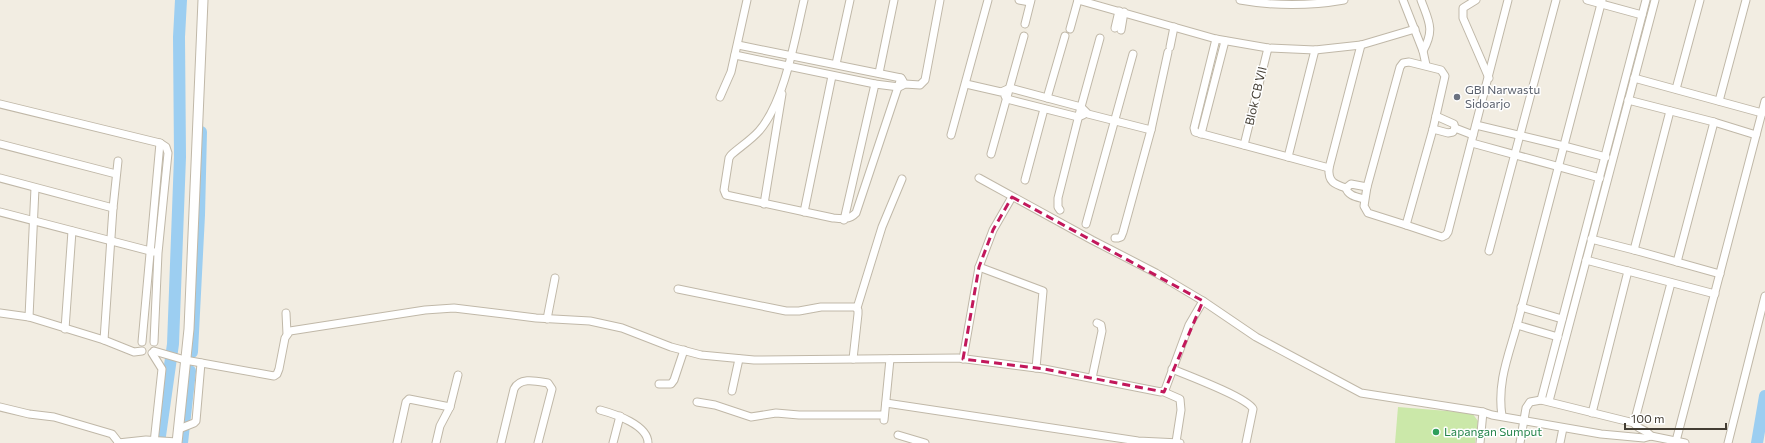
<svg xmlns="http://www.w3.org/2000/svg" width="1765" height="443" viewBox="0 0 1765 443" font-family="Commissioner,sans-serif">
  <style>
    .pitch { fill: #cbe8a9 }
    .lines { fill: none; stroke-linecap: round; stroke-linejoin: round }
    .river { stroke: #9ccef1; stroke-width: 12 }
    .minor-casing { stroke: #c0b8a8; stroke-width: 9 }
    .tertiary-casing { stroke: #c0b8a8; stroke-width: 11 }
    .minor { stroke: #fff; stroke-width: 7 }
    .tertiary { stroke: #fff; stroke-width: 9 }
    .marked { fill: none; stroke: #c2185b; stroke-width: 3; stroke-dasharray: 8 5; stroke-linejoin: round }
    .worship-dot { fill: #6b7280; stroke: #fff; stroke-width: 1.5 }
    .leisure-dot { fill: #2e9e5b; stroke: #fff; stroke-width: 1.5 }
    .labels { text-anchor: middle; stroke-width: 3; stroke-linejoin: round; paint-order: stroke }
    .worship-label { font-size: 12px; fill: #5b616d; stroke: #fff; text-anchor: start }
    .street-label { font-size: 12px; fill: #433d33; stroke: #fff }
    .leisure-label { font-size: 12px; fill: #27864d; stroke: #fff; text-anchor: start }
  </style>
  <rect width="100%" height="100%" fill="#f2ede2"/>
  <!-- pitch -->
  <polygon class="pitch" points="1398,407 1472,413 1478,421 1475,443 1395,443"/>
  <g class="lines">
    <!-- river -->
    <g class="river">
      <polyline points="192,352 199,215 201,132"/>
      <polyline points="159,443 173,344 180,157 179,37 181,0"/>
      <polyline points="182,443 190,371"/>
      <polyline points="1757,443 1765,396"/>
    </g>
    <!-- minor casing -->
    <g class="minor-casing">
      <g id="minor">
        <path d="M804 0C795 38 785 101 759 131 751 140 740 147 731 155L729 158 724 190 726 195 833 218C843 219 849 220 856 213L901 78"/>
        <polyline points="1019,0 1030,2"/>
        <polyline points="1078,0 1216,39 1268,48 1315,50 1361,45 1415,29"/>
        <path d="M1240 0C1274 6 1310 6 1344 0"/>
        <polyline points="1403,0 1423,51 1426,65"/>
        <path d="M1421 0C1429 22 1435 29 1423 51"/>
        <polyline points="1476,0 1463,8 1463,18 1489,78"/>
        <polyline points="1587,0 1642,15"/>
        <polyline points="1025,24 1031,0"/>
        <polyline points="1115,28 1119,11"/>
        <polyline points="1070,29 1078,0"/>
        <polyline points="1121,30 1124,12"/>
        <polyline points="1216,39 1194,128 1195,132 1329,168"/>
        <polyline points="738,45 901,78 903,81"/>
        <polyline points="1170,47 1174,27"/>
        <polyline points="735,55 875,84 899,87 905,84 920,85 925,80 940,0"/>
        <polygon points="1409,62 1441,70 1445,76 1433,129 1406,225 1368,213 1364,206 1367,187 1400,67 1403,63"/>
        <polyline points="836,64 850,0"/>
        <polyline points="879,73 894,0"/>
        <polyline points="1634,78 1762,113"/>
        <polyline points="966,84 1001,92 1010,88 1081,107 1088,114 1151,130"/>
        <polyline points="1676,89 1700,0"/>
        <polyline points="1005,96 1007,99 1078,117 1083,115"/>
        <polyline points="720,97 731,72 747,0"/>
        <polyline points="1047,98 1065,36"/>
        <polyline points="1628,100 1714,122 1756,135"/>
        <polyline points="1719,101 1746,0"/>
        <polyline points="0,104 160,143 166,147 168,153 158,253 154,342"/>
        <polyline points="1476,125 1564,146 1606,157"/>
        <polyline points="1455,128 1473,135"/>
        <polyline points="1433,129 1448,133 1453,132 1455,128 1454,124 1436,116"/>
        <polyline points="1201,134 1225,41"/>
        <polyline points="951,135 988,0"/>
        <polyline points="1472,143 1600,178"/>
        <polyline points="0,144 116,174"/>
        <polyline points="1244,145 1268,48"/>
        <polyline points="991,154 1024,36"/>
        <polyline points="1288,157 1315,50"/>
        <polyline points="0,178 113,208"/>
        <polyline points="979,178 1092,240 1156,273 1203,301 1256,337 1361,393 1483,412 1492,415 1601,434 1644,438 1651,436 1685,443"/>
        <polyline points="1025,180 1044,109"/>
        <path d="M1346 188C1334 184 1328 182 1329 168L1361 45"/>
        <path d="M1364 199C1357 197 1348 196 1346 188L1351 184 1367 187"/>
        <polyline points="764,204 782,94"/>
        <polyline points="1060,210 1058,207 1058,198 1081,107 1100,38"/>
        <polyline points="0,212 154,252"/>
        <polyline points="804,212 832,76"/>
        <polyline points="844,220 875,84"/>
        <polyline points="1086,224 1133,54"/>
        <polyline points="1406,225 1442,237 1446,235 1448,232 1508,0"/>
        <polyline points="1115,238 1118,238 1121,237 1123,232 1151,130 1168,52"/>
        <polyline points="1591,239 1634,250 1720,274"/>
        <polyline points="1634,250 1670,111"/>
        <polyline points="1489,251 1556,0"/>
        <polyline points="1586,260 1715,294"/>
        <polyline points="1677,262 1714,122"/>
        <polyline points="979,267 1043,291 1036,368"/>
        <polyline points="678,289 786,311 799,311 821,307 855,307 858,310 858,314 853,359"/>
        <polyline points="1521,307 1562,319"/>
        <polyline points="857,308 882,227 902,179"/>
        <polyline points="0,313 29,317 104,340 134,352 142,351"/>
        <polyline points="286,313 287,334"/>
        <polyline points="29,317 35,188"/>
        <polyline points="547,319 555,278"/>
        <polyline points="1517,325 1558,337"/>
        <polyline points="65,329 72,231"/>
        <polyline points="104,340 113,208 118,161"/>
        <polyline points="142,342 160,143"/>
        <polyline points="154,351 185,360 274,376 277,374 279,369 285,338 290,331 425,310 454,308 536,318 590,321 622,328 671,347 701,355 754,360 958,358 1044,369 1161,392 1165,390 1189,325 1203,301"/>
        <polyline points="152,353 162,369 154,443"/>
        <polyline points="963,359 979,267 993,230 1012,197"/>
        <path d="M1172 369C1187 375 1248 398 1253 409L1246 443"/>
        <polyline points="1092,378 1102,331 1101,325 1097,323"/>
        <polyline points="659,384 671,384 674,380 684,350"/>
        <polyline points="732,391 739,359"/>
        <polyline points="1164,392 1180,399 1181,410 1176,442"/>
        <polyline points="1541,400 1646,0"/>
        <polyline points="1549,401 1655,0"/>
        <polyline points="697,402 715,405 751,417 776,413 799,415 884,415"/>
        <polyline points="886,403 1138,441 1180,443"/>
        <polyline points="0,407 29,414 54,417 112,434 119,443"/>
        <path d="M600 410C615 414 648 425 648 443"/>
        <polyline points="1592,413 1628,271"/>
        <path d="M1502 416C1497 383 1508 357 1517 325L1602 0"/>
        <polyline points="884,420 890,359"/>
        <polyline points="1634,423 1671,283"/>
        <polyline points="179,429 194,423 196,421 201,363"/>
        <polyline points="898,435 925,443"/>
        <polyline points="1676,441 1765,101"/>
        <polyline points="118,443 146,440 177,442"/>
        <polyline points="397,443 406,402 409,399 450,407"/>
        <polyline points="436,443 440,426 450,407 458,375"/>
        <path d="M501 443 514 389C520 377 536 381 548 383L552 389 538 443"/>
        <polyline points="613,443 620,416"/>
        <polyline points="1480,443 1483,412"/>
        <path d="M1520 443 1526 408 1530 402 1541 400 1634 423C1638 430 1646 429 1651 436"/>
        <polyline points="1560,443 1563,428"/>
        <polyline points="1728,443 1765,296"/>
      </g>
    </g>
    <!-- tertiary casing -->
    <g class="tertiary-casing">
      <polyline id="tertiary" points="177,443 189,329 203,0"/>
    </g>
    <!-- minor -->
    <use href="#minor" class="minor"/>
    <!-- tertiary -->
    <use href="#tertiary" class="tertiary"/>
  </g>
  <!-- marked area -->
  <path class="marked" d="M1012 197 1203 301 1164 392 1044 369 963 359 979 267 993 230Z"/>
  <!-- markers -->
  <circle class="worship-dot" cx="1457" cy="97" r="4"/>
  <circle class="leisure-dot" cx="1436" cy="432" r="4"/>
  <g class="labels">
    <!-- worship labels -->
    <g class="worship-label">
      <text x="1465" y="94">GBI Narwastu<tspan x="1465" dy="14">Sidoarjo</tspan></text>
    </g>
    <!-- street labels -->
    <g class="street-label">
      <text transform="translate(1256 96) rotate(-77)" y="4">Blok CB VII</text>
    </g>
    <!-- leisure labels -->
    <g class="leisure-label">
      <text x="1444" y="436">Lapangan Sumput</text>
    </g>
  </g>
  <!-- scale -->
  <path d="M1625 423v6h101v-6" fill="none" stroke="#433d33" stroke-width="2"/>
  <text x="1631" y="423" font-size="12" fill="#433d33" stroke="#ffffff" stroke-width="3" paint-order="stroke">100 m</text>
</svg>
